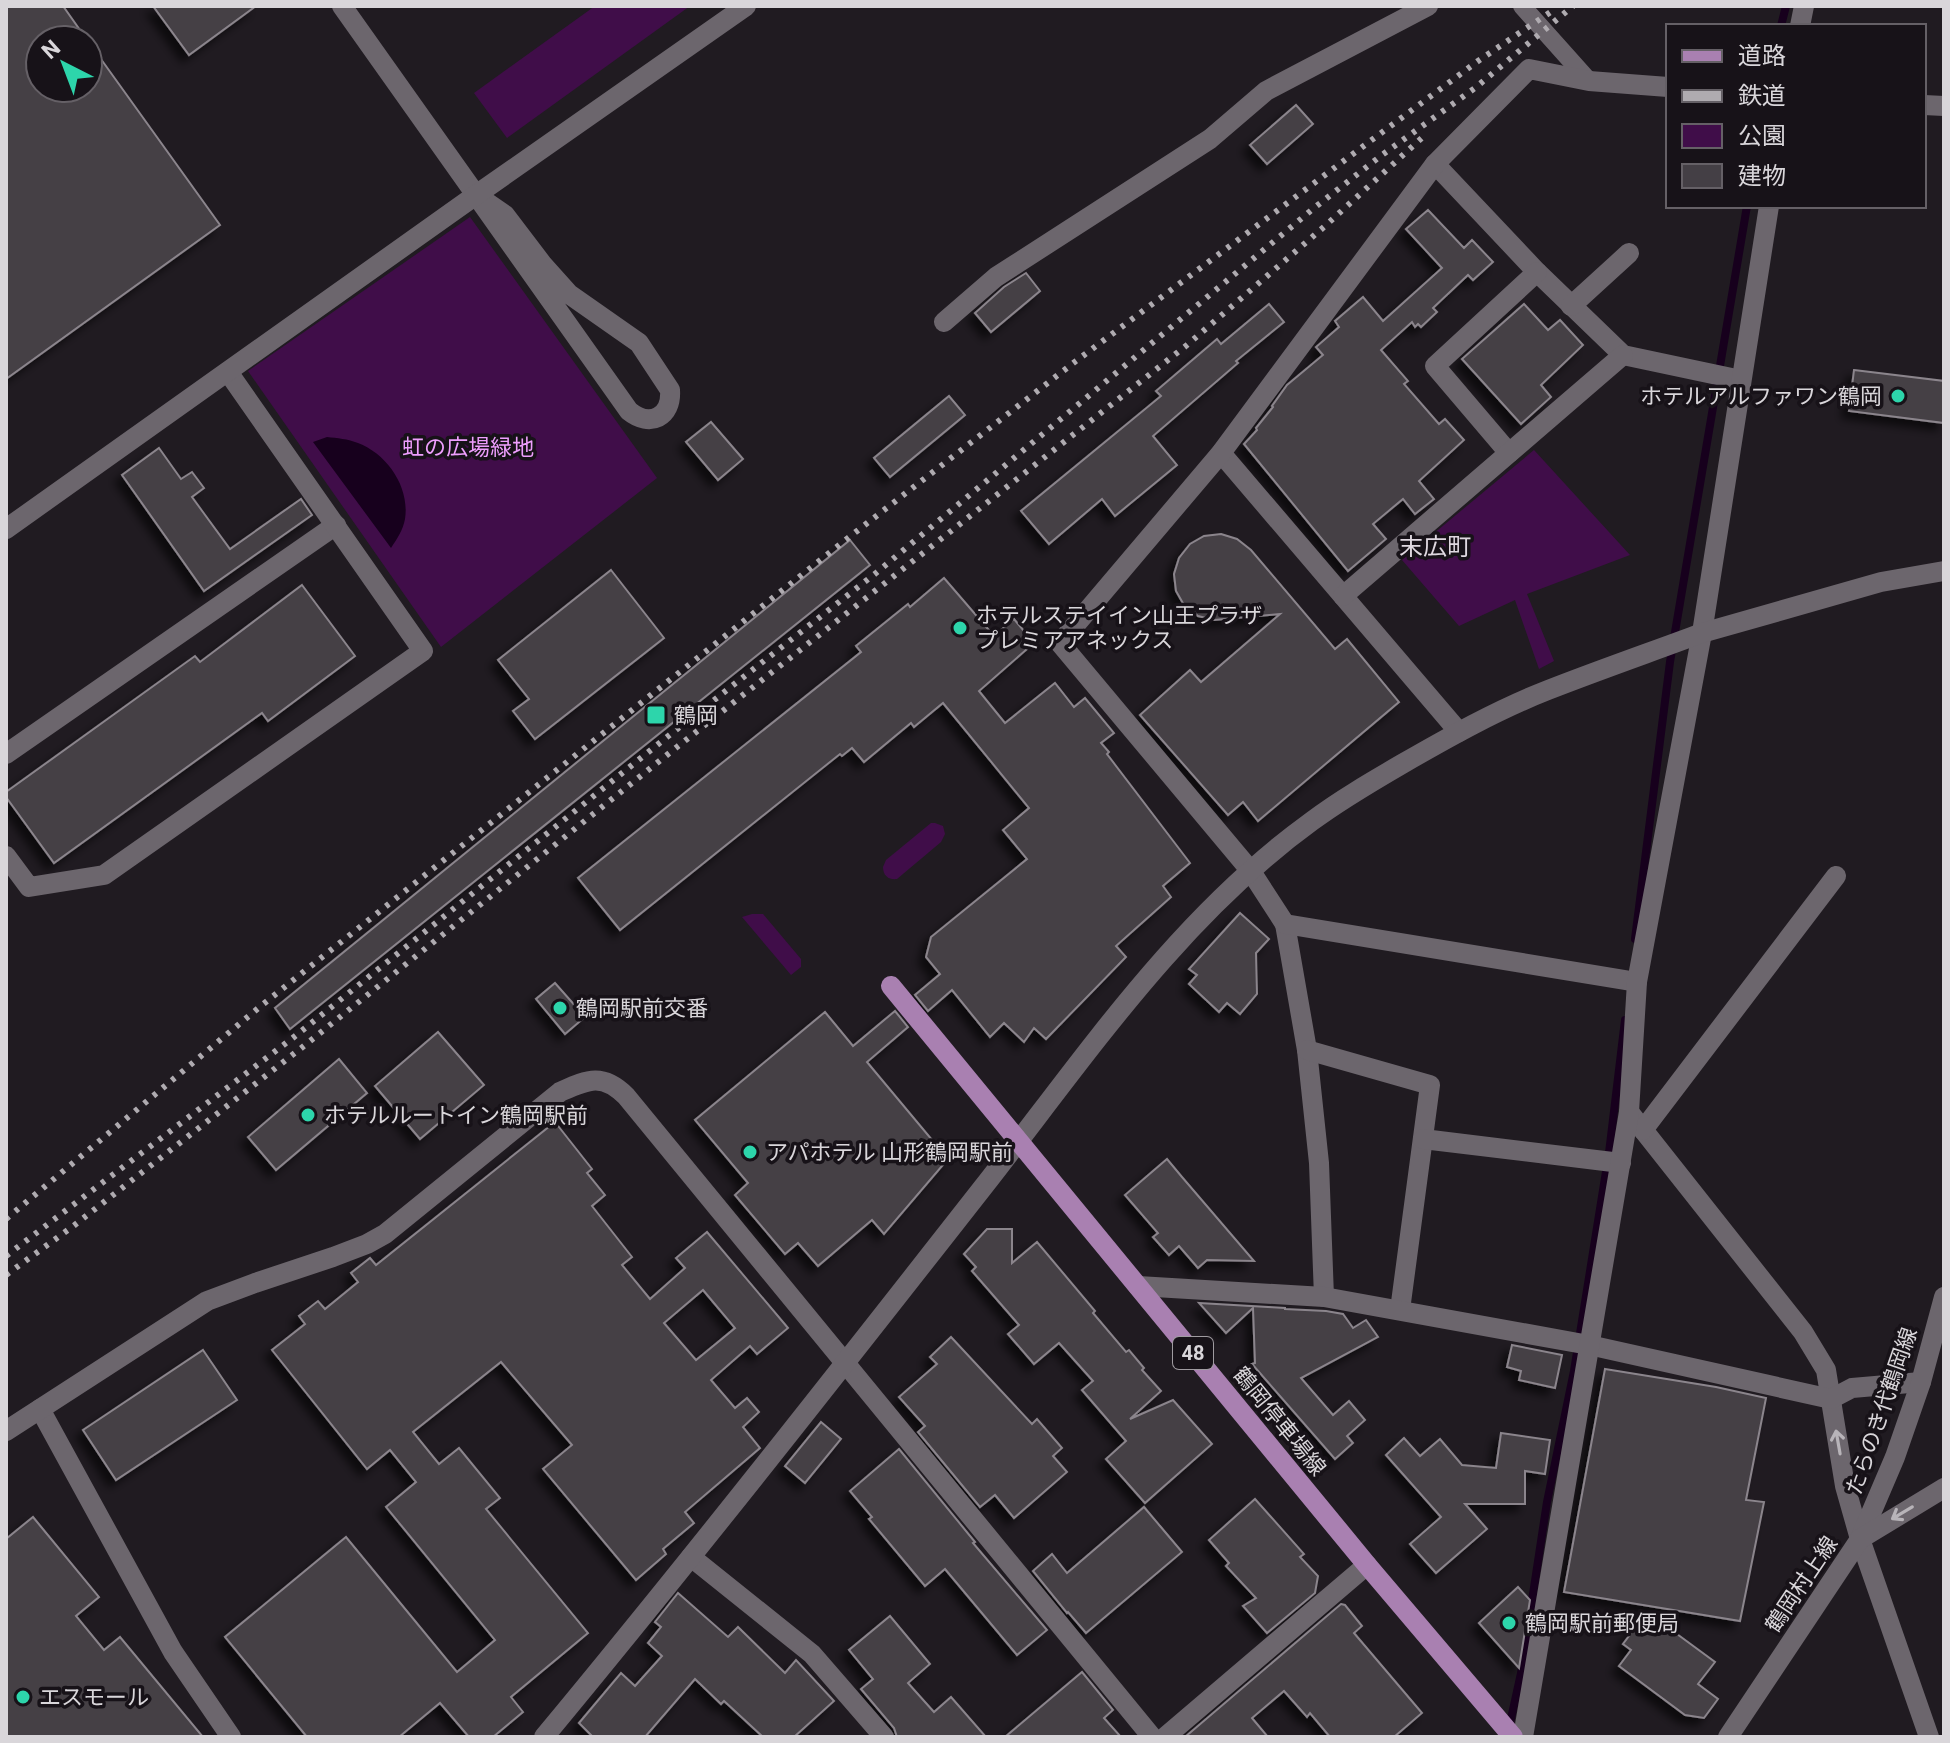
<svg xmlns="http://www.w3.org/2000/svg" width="1950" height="1743" viewBox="0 0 1950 1743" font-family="Roboto,'Noto Sans JP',sans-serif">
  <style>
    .green { fill: #400d49 }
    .water { fill: #17001d }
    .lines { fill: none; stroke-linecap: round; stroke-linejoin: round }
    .stream { stroke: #17001d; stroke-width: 8 }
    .building { fill: #443f45; stroke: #8b858c; stroke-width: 2; fill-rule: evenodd; filter: url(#shadow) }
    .pedestrian { stroke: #6c666d; stroke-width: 18 }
    .minor { stroke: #6c666d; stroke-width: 20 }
    .tertiary { stroke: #6c666d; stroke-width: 20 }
    .secondary { stroke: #6c666d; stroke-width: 20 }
    .primary { stroke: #a980b1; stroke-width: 20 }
    .rail { stroke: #afabb0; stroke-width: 6; stroke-dasharray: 4 8; stroke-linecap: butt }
    .oneway { stroke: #b8b4b9 }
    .poi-dot { fill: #2dd5ab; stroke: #171218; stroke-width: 3 }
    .labels { text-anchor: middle; stroke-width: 7; stroke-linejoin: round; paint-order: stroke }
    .shield { fill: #171218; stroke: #9f9ba0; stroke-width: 2 }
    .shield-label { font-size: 20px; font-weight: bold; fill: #d9d6da }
    .poi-label { font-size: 22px; fill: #d9d6da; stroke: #171218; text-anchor: start }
    .park-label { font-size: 22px; fill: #ee9efd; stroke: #171218 }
    .street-label { font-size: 22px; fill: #d9d6da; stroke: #171218 }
    .neighbourhood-label { font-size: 24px; fill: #dfd8e0; stroke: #171218 }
  </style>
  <defs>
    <filter id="shadow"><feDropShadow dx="-7" dy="7" stdDeviation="4" flood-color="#0009"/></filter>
  </defs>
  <rect width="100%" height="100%" fill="#201b21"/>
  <!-- green -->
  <g class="green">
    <polygon points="595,6 690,6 507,138 474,93"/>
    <polygon points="470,217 657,478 441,647 248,371"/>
    <polygon points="1534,450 1630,555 1527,594 1554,661 1539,669 1515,600 1459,626 1402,560"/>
    <path d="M931 823H935L943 826 945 834 941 842 897 879C889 880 883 876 883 867L886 860Z"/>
    <polygon points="752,914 763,914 801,959 801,967 791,975 742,917"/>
  </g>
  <!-- water -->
  <path class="water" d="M327 437C337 438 348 439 358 443 387 454 410 487 405 519 403 530 397 539 391 548L313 442Z"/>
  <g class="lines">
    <!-- stream -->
    <g class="stream">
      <polyline points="1781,26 1786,6"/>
      <polyline points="1635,939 1670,662 1747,206"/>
      <polyline points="1509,1728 1521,1673 1547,1502 1574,1371 1609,1153 1625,1020"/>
    </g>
  </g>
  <!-- building -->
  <g class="building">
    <polygon points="6,6 63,6 87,40 40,40 40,88 88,88 88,41 220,225 6,379"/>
    <polygon points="153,6 256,6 189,55"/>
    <polygon points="1296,105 1313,124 1267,164 1250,145"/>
    <polygon points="1428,210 1464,248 1472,240 1493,262 1473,280 1468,275 1433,308 1437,312 1421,327 1418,324 1415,327 1412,322 1381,350 1408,381 1404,384 1439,424 1445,419 1464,440 1419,481 1434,499 1415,514 1403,499 1373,524 1386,539 1348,571 1244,444 1257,430 1256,428 1273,407 1272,406 1287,385 1323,355 1316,347 1339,327 1335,321 1363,297 1383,321 1442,268 1406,229"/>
    <polygon points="1026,273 1040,291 991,332 975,313 1004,287"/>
    <polygon points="1269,304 1284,322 1236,361 1238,363 1153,436 1177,465 1115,516 1102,499 1049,544 1021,511 1161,396 1156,391 1217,339 1221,344"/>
    <polygon points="1524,304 1548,330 1560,320 1583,345 1541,385 1551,397 1521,424 1462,359"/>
    <polygon points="1854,370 1944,381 1944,423 1849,411"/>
    <polygon points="949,396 965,415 890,477 874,458"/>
    <polygon points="711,422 743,459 718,480 686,442"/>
    <polygon points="159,448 181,479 192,472 204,488 192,497 230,549 301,499 312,515 204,591 122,475"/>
    <polygon points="1221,534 1237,539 1251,550 1335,649 1347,639 1399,702 1258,821 1243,802 1228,815 1140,715 1190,670 1201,682 1280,614 1214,620 1198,616 1184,605 1176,591 1174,574 1179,558 1190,544 1204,536"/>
    <polygon points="850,540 870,565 290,1029 275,1008"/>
    <polygon points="611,570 664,638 535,739 513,711 529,699 498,660"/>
    <polygon points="944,578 994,636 1014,619 1034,643 979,691 1005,723 1055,683 1074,707 1085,698 1114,733 1101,743 1109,752 1107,754 1190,863 1163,886 1171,897 1116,946 1126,957 1046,1039 1034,1028 1024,1042 1004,1023 990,1037 952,990 928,1011 915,995 940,974 926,957 931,937 1027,859 1003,830 1029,808 943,703 914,727 911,723 864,762 852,748 842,756 840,754 620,930 578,878 861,652 856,646 908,604 910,607"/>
    <polygon points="302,585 355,656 268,721 262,713 54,863 6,797 6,792 195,656 200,662"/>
    <polygon points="1240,913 1269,939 1256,953 1257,994 1240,1014 1227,1003 1219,1012 1189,984 1197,975 1189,969"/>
    <polygon points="555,983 585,1017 565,1034 536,999"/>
    <polygon points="895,1011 908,1027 867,1062 948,1159 884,1234 872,1220 818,1266 798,1243 785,1254 735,1195 748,1183 695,1120 825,1012 853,1046"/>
    <polygon points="438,1032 484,1085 420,1139 375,1086"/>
    <polygon points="339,1059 367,1093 276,1170 248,1137"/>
    <path d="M555 1122 592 1169 587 1173 605 1195 592 1206 632 1257 622 1265 650 1299 685 1268 676 1258 707 1232 788 1328 757 1354 750 1346 711 1380 735 1408 747 1398 759 1412 743 1427 760 1448 685 1512 694 1523 663 1549 666 1554 636 1580 543 1469 572 1445 501 1362 413 1432 439 1464 459 1448 500 1498 486 1509 588 1633 511 1697 523 1712 493 1737H469L440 1703 399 1737H307L225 1637 346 1537 457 1672 495 1640 386 1507 416 1482 390 1450 367 1469 272 1350 305 1324 299 1316 318 1301 325 1309 358 1282 351 1273 370 1258 376 1265ZM703 1290 735 1328 696 1360 664 1323Z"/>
    <polygon points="1167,1159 1182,1177 1254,1261 1207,1260 1198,1268 1179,1246 1169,1255 1153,1237 1158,1233 1125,1195"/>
    <polygon points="987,1229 1012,1229 1012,1263 1037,1242 1095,1311 1093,1313 1126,1352 1129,1350 1144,1368 1142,1370 1161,1391 1130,1419 1173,1400 1212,1444 1145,1503 1106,1459 1126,1441 1082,1390 1093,1381 1059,1343 1034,1364 1008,1334 1019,1325 972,1271 976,1267 964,1254"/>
    <polygon points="1199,1303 1285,1308 1285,1309 1326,1311 1343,1314 1353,1328 1366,1320 1378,1337 1301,1378 1333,1415 1349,1401 1365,1420 1347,1436 1353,1443 1335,1459 1252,1364 1255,1363 1253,1308 1226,1333"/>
    <polygon points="951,1337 1032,1424 1037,1419 1062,1448 1053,1456 1067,1472 1014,1518 995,1495 980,1507 918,1432 925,1426 899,1397 937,1364 930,1357"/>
    <polygon points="1512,1345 1562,1355 1555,1388 1519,1380 1521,1371 1507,1367"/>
    <polygon points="203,1350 237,1400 116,1480 83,1430"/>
    <polygon points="1605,1369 1716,1387 1766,1398 1746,1500 1764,1502 1740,1621 1564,1592"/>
    <polygon points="821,1422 841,1439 805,1483 785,1466"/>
    <polygon points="1501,1433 1550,1440 1545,1474 1525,1471 1525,1504 1465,1504 1487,1529 1436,1573 1410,1544 1441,1517 1386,1455 1404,1438 1420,1456 1440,1439 1462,1465 1496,1468"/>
    <polygon points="899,1449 975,1542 973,1543 1047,1630 1017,1655 945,1569 925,1586 869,1519 872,1517 850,1491"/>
    <polygon points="1255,1499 1304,1554 1300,1557 1318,1576 1315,1593 1267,1633 1243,1606 1256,1598 1226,1566 1229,1563 1209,1540"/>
    <polygon points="1144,1507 1182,1552 1086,1633 1068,1612 1067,1613 1033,1571 1052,1554 1067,1573"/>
    <polygon points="33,1517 99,1597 76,1616 104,1650 120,1637 203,1737 6,1737 6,1539"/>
    <polygon points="1518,1587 1530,1600 1519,1668 1479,1623"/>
    <polygon points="678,1593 728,1637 738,1627 785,1673 796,1660 834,1701 794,1737 763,1737 724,1701 721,1704 695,1679 645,1737 593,1737 579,1723 621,1673 635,1686 662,1656 648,1643 661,1627 655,1622"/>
    <polygon points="1341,1604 1345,1605 1362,1626 1354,1633 1422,1713 1394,1737 1330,1737 1310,1713 1307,1717 1284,1691 1252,1718 1268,1737 1185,1737"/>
    <polygon points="1647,1612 1715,1662 1698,1684 1718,1699 1704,1718 1685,1715 1619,1666 1631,1650 1623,1644"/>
    <polygon points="890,1616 930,1664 908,1683 934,1712 951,1697 986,1737 897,1737 894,1728 861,1689 873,1679 849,1650"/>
    <polygon points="1082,1672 1113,1710 1104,1718 1121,1737 1005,1737"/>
  </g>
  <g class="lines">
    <!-- pedestrian -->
    <polyline class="pedestrian" points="1522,6 1589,81"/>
    <!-- minor -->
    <g class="minor">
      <polyline points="1800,26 1804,6"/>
      <polyline points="1924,105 1944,106"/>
      <polyline points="1435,164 1537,272 1623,355 1741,380"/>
      <polyline points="1571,306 1629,253"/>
      <polyline points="944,322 996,277 1210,139 1266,91 1428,6"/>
      <polyline points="1221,453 1459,732"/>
      <polyline points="1509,453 1435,366 1537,272"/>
      <polyline points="1343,596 1623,355"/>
      <polyline points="6,754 336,525"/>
      <polyline points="6,856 29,887 104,875 423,651 228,372"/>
      <polyline points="1285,924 1307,1050 1319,1163 1324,1297"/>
      <polyline points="1637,982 1285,924 1250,870 1060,643 1221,453 1435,164 1529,69 1589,81 1668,87"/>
      <polyline points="1307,1050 1430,1085 1400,1310"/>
      <polyline points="1629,1112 1803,1332 1826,1370 1845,1486 1860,1539 1929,1737"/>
      <polyline points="1643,1130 1836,876"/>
      <polyline points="1423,1139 1621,1163"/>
      <polyline points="1138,1286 1324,1297 1589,1345 1831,1399 1852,1388 1921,1382"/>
      <polyline points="40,1409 173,1652 231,1737"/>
      <polyline points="691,1557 812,1654 884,1737"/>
      <polyline points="1165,1737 1367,1565"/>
      <polyline points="1523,1737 1629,1112 1637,982 1702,633 1769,206"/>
    </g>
    <!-- tertiary -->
    <g class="tertiary">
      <polyline points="342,6 476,195"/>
      <path d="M476 195 505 215 543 265 569 294 639 343 670 390C672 417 650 428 629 411Z"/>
      <polyline points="6,529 476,195 746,6"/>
      <path d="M6 1431 207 1301 255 1283 333 1257 367 1244 385 1234 560 1092C587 1080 602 1072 626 1096L1152 1737"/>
      <path d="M544 1737C694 1556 839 1371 984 1186 1085 1057 1178 918 1312 821 1340 800 1371 782 1402 764 1449 737 1497 710 1548 690 1599 670 1651 652 1702 633L1881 582 1944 571"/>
    </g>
    <!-- secondary -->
    <g class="secondary">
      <polyline points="1860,1539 1895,1457 1921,1382 1944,1297"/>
      <polyline points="1728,1737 1860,1539 1944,1488"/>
    </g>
    <!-- primary -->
    <polyline class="primary" points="891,986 1367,1565 1513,1737"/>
    <!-- rail -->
    <g class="rail">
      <polyline points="6,1219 262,1005 848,538 1076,361 1369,142 1478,61 1552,11"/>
      <polyline points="6,1256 294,1037 667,737 876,573 1314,208 1382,155 1475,88 1573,6"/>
      <polyline points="6,1275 72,1227 300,1049 677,747 1187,345 1325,226 1425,135"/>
    </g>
  </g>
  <!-- one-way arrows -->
  <defs><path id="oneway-shaft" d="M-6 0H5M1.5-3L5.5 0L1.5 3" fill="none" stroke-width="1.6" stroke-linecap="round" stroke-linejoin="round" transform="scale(2)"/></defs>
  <g class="oneway">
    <use href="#oneway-shaft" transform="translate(1838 1442) rotate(-100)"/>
    <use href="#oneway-shaft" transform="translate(1902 1513) rotate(149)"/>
  </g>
  <!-- markers -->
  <g class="poi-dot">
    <circle cx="1898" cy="396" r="8"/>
    <circle cx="960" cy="628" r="8"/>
    <rect x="646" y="705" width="20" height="20" rx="4"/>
    <circle cx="560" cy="1008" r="8"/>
    <circle cx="308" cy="1115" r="8"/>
    <circle cx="750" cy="1152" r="8"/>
    <circle cx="1509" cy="1623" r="8"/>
    <circle cx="23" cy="1697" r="8"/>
  </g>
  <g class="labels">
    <!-- shield labels -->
    <rect class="shield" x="1173" y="1337" width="40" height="32" rx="6"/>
    <g class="shield-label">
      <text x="1193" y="1360">48</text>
    </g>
    <!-- poi labels -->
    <g class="poi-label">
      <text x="1882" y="404" text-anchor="end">ホテルアルファワン鶴岡</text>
      <text x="976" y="623">ホテルステイイン山王プラザ<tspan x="976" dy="25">プレミアアネックス</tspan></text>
      <text x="674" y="723">鶴岡</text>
      <text x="576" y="1016">鶴岡駅前交番</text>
      <text x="324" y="1123">ホテルルートイン鶴岡駅前</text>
      <text x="766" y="1160">アパホテル 山形鶴岡駅前</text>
      <text x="1525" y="1631">鶴岡駅前郵便局</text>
      <text x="39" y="1705">エスモール</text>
    </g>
    <!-- park labels -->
    <g class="park-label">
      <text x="468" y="455">虹の広場緑地</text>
    </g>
    <!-- street labels -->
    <g class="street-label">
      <text transform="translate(1881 1411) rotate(-71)" y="8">たらのき代鶴岡線</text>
      <text transform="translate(1280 1421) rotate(51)" y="8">鶴岡停車場線</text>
      <text transform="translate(1801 1584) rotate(-56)" y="8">鶴岡村上線</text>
    </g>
    <!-- neighbourhood labels -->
    <g class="neighbourhood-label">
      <text x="1435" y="555">末広町</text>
    </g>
  </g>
  <!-- border -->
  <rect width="1950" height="1743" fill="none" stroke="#d9d6da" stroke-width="16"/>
  <!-- legend -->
  <rect x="1666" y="24" width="260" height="184" fill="#171218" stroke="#656066" stroke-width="2"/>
  <rect x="1682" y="50" width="40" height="12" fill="#a980b1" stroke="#656066" stroke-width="2"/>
  <text x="1738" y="64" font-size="24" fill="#d9d6da">道路</text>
  <rect x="1682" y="90" width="40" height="12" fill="#afabb0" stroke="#656066" stroke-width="2"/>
  <text x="1738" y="104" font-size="24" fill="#d9d6da">鉄道</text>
  <rect x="1682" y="124" width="40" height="24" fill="#400d49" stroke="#656066" stroke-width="2"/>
  <text x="1738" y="144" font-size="24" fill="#d9d6da">公園</text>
  <rect x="1682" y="164" width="40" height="24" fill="#443f45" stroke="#656066" stroke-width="2"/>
  <text x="1738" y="184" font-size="24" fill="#d9d6da">建物</text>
  <!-- north arrow -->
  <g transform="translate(64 64) rotate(318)"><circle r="38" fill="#171218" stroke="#656066" stroke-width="2"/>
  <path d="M0-6L14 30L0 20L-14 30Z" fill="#2dd5ab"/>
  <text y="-12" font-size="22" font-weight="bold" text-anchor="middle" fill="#d9d6da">N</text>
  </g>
</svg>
